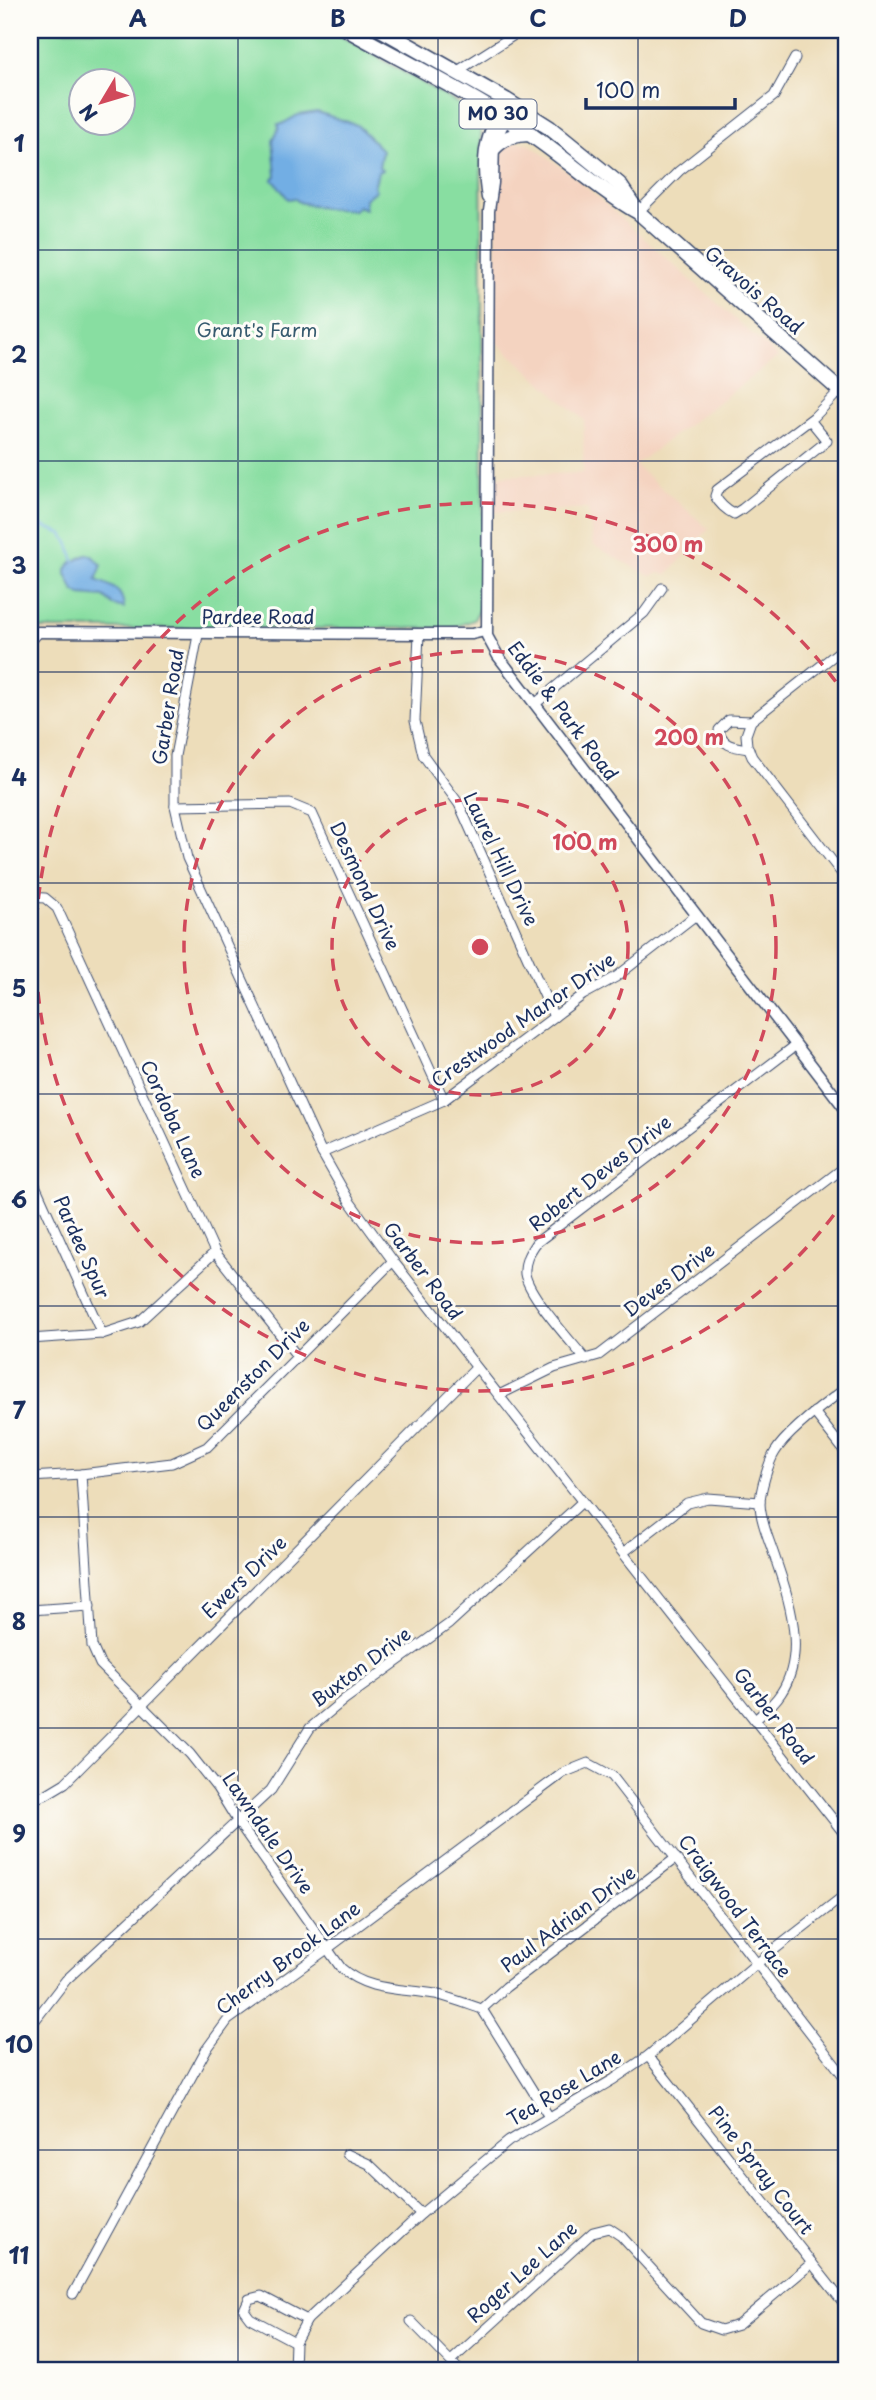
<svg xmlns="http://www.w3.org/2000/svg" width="876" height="2400" viewBox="0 0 876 2400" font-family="'Playpen Sans',sans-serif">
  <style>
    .built { fill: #f4d3c0 }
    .green { fill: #88dea1; stroke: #528680; stroke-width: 2; fill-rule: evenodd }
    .water { fill: #72aee4; stroke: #466ea1; stroke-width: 2 }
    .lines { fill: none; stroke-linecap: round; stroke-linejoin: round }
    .stream { stroke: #72aee4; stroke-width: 2.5 }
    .minor-casing { stroke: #3a496c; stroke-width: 11 }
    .tertiary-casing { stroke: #3a496c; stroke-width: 13 }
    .primary-casing { stroke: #3a496c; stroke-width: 17 }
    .minor { stroke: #fff; stroke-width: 9 }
    .tertiary { stroke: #fff; stroke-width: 10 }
    .primary { stroke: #fff; stroke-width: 14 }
    .grid { fill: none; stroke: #1b2f5e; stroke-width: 2; stroke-opacity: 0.55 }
    .ring { fill: none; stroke: #d1495b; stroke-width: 3.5; stroke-dasharray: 12 9 }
    .labels { text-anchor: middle; stroke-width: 6; stroke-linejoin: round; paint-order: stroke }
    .shield { fill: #fdfcf7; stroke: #5f6c8c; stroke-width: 2 }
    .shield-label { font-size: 18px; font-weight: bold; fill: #1b2f5e }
    .street-label { font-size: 19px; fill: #1b2f5e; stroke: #fdfcf7 }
    .park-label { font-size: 19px; fill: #365b6f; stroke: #fdfcf7 }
    .centre { fill: #d1495b; stroke: #fdfcf7; stroke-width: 3.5 }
    .ring-label { font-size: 21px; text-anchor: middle; font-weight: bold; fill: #d1495b; stroke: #fdfcf7; stroke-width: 6; stroke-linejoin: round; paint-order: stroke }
    .neatline { fill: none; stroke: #1b2f5e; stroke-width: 2.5 }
    .grid-label { font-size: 23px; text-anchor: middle; font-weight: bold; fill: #1b2f5e }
  </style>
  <rect width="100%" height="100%" fill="#fdfcf7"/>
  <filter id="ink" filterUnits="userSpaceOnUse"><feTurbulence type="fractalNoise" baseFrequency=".0143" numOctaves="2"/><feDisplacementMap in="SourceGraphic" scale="14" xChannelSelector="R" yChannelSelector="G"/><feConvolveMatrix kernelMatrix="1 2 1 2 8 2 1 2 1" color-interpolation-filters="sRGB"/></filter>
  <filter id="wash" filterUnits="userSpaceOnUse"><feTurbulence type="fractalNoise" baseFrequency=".00686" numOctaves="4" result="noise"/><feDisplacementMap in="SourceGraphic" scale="28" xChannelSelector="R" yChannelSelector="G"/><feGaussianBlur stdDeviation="1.57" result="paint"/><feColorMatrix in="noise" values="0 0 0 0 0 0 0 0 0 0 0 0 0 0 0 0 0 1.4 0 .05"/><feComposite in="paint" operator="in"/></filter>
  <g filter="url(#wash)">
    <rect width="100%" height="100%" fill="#edddba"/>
    <!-- built -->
    <polygon class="built" points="518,142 528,143 577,179 778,357 635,465 709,529 668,574 660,573 650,576 593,545 588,509 493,512 495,476 583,473 584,420 495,341 498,152 507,144"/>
    <!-- green -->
    <path class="green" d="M30 30H330L476 114 481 128 483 514 482 603 474 620 452 628 30 629ZM80 80H122V122H80Z"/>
    <!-- water -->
    <g class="water">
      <polygon points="317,112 357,125 382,150 379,167 382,170 378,172 374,187 376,190 365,199 365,209 358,206 354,210 323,208 299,202 294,198 288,199 276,183 272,180 276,176 273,140 279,128 278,124 282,124 298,115"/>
      <path d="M86 555H91L102 565 96 580C111 586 123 589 124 608L113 605 104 597 81 595 74 591 66 574V569L72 562Z"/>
    </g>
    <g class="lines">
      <!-- stream -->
      <polyline class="stream" points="30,521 63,534 69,545 74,561"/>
    </g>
  </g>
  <g filter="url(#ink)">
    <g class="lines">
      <!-- minor casing -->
      <g class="minor-casing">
        <g id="minor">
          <polyline points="456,72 522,30"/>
          <polyline points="638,212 679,171 774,96 795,58"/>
          <path d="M810 420 827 441 742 509 734 514C726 510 719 503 715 496L717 490 814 417 846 384"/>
          <polyline points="419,634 415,721 423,755 459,804 554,1017"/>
          <polyline points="198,635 175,756 175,806 187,858 322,1153 350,1202 393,1261 846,1836"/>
          <polyline points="30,642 39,632"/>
          <polyline points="846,646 751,721 746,735 747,745 752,757 846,879"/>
          <polyline points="535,704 644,613 662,588"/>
          <path d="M749 749C734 747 721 746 719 730L729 720 751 721"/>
          <polyline points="175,806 290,804 312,813 444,1100"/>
          <polyline points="30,897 45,898 57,908 215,1252 297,1356"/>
          <polyline points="322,1153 444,1100 583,995 616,977 696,915"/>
          <polyline points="30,1174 102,1334"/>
          <polyline points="30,1339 102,1334 139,1322 215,1252"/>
          <path d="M586 1360C570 1340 529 1296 525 1274 524 1262 529 1253 536 1243L796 1045"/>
          <polyline points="499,1395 554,1368 599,1355 846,1166"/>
          <polyline points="814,1412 846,1453"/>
          <path d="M81 1474 92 1646 100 1664 190 1754 217 1788 238 1822 341 1968C368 1992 401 1988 435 1994 451 1998 467 2004 482 2009L549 2117"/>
          <polyline points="30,1477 81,1474 172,1463 207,1447 393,1261"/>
          <polyline points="624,1552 687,1503 708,1498 760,1502"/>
          <polyline points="30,1610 90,1606"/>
          <path d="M755 1720C764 1712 774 1704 781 1693 809 1651 787 1593 772 1549 767 1535 760 1518 760 1503 760 1491 769 1461 775 1452 787 1432 827 1402 846 1388"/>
          <polyline points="30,1800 45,1795 65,1783 476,1368"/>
          <polyline points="482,2009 506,1987 676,1858"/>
          <polyline points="30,2023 36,2019 66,1980 271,1790 310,1728 345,1699 449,1624 582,1502"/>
          <polyline points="648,2056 846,2306"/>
          <polyline points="347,2154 369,2164 421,2214"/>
          <polyline points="73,2294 206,2050 228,2020 327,1949 563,1773 588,1763 612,1776 846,2079"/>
          <polyline points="411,2321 459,2370"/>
          <polyline points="295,2342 250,2318 244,2310 249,2299 261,2296 307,2320"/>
          <polyline points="451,2361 593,2232 609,2228 621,2236 701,2323 721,2330 738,2325 812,2263"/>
          <polyline points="294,2370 295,2342 307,2320 421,2214 509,2141 614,2079 648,2056 756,1964 846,1894"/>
        </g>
      </g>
      <!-- tertiary casing -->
      <g class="tertiary-casing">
        <g id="tertiary">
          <polyline points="509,113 494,142 493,183 489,211 487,636 498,656 846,1110"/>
          <path d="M487 198C480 156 484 136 506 100"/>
          <polyline points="30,632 419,634 472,634 485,631"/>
        </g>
      </g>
      <!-- primary casing -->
      <g class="primary-casing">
        <g id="primary">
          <path d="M348 30C407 63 469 93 525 131 564 156 597 189 638 212L846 396"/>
          <polyline points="382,30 506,100 550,128 619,184 635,208"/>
          <path d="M493 149C504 137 515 134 531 134"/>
        </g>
      </g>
      <!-- minor -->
      <use href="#minor" class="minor"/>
      <!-- tertiary -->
      <use href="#tertiary" class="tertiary"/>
      <!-- primary -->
      <use href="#primary" class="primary"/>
    </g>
  </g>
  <!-- grid -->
  <path class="grid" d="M238 30V2370M438 30V2370M638 30V2370M30 250H846M30 461H846M30 672H846M30 883H846M30 1094H846M30 1306H846M30 1517H846M30 1728H846M30 1939H846M30 2150H846"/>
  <!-- distance rings -->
  <g class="ring">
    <circle cx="480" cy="947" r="148"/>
    <circle cx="480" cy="947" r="296"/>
    <path d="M846 1198A444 444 0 1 1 846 696"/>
  </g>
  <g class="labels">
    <!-- shield labels -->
    <rect class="shield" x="459.5" y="99.5" width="77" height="29" rx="5"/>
    <g class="shield-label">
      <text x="498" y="120">MO 30</text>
    </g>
    <!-- street labels -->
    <g class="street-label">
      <text transform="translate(754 290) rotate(41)" y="7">Gravois Road</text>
      <text x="258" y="624">Pardee Road</text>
      <text transform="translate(168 707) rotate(-81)" y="7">Garber Road</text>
      <text transform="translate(563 711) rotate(53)" y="7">Eddie &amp; Park Road</text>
      <text transform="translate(501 859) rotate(64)" y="7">Laurel Hill Drive</text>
      <text transform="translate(365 886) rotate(65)" y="7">Desmond Drive</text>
      <text transform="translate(523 1020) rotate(-35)" y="7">Crestwood Manor Drive</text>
      <text transform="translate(173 1119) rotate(65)" y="7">Cordoba Lane</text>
      <text transform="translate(600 1173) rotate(-38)" y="7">Robert Deves Drive</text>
      <text transform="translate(82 1247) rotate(66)" y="7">Pardee Spur</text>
      <text transform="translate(423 1271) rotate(53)" y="7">Garber Road</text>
      <text transform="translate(669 1280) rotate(-37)" y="7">Deves Drive</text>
      <text transform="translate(253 1375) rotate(-45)" y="7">Queenston Drive</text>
      <text transform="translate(244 1577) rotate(-44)" y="7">Ewers Drive</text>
      <text transform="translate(361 1667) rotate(-37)" y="7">Buxton Drive</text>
      <text transform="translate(774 1716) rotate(52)" y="7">Garber Road</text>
      <text transform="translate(268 1833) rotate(55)" y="7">Lawndale Drive</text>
      <text transform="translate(735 1906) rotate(53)" y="7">Craigwood Terrace</text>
      <text transform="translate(568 1919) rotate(-37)" y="7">Paul Adrian Drive</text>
      <text transform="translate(288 1958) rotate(-37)" y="7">Cherry Brook Lane</text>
      <text transform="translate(564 2088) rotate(-31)" y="7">Tea Rose Lane</text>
      <text transform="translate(761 2170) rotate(52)" y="7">Pine Spray Court</text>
      <text transform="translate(522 2272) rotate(-42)" y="7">Roger Lee Lane</text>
    </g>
    <!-- park labels -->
    <g class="park-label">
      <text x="257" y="337">Grant's Farm</text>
    </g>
  </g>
  <circle cx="480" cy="947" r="10" class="centre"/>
  <g class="ring-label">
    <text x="668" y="552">300 m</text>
    <text x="689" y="745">200 m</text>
    <text x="585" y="850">100 m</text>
  </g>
  <!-- margin -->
  <rect width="876" height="2400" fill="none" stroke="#fdfcf7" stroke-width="77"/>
  <!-- north arrow -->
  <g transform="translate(102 102) rotate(232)"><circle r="33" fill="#fdfcf7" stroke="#a3aaba" stroke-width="2"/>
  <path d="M0-5L12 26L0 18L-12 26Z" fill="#d1495b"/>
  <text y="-10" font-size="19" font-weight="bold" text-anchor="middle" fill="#1b2f5e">N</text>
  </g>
  <!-- scale -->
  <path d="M586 98v10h149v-10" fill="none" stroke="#1b2f5e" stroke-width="3.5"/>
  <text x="596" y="98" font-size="21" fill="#1b2f5e" stroke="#fdfcf7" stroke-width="5" paint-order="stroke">100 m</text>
  <rect x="38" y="38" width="800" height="2324" class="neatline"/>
  <g class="grid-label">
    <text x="138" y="27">A</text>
    <text x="338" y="27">B</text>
    <text x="538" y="27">C</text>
    <text x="738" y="27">D</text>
    <text x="19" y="152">1</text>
    <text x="19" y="363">2</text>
    <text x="19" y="574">3</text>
    <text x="19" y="786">4</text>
    <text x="19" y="997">5</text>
    <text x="19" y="1208">6</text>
    <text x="19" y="1419">7</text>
    <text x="19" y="1630">8</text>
    <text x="19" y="1842">9</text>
    <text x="19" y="2053">10</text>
    <text x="19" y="2264">11</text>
  </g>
</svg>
